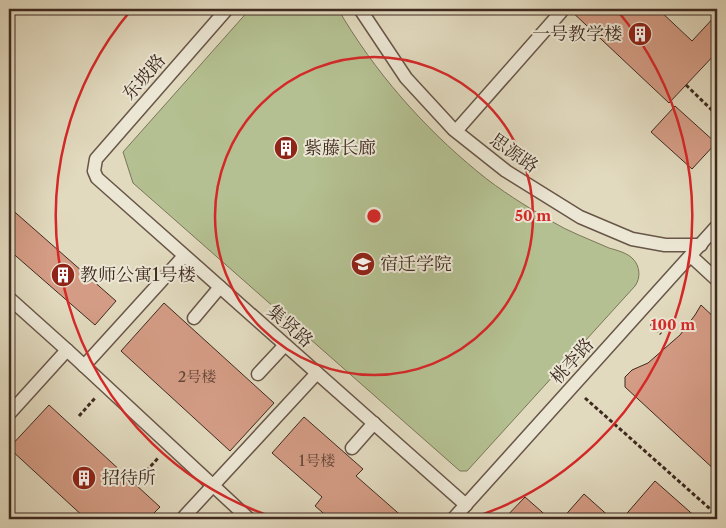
<svg xmlns="http://www.w3.org/2000/svg" width="726" height="528" viewBox="0 0 726 528" font-family="'Libre Caslon Text','Noto Serif SC',serif">
  <style>
    .green { fill: #b4c091; stroke: #7a7558 }
    .building { fill: #d49c85; stroke: #3f2a20 }
    .lines { fill: none; stroke-linecap: round; stroke-linejoin: round }
    .service-casing { stroke: #685648; stroke-width: 15 }
    .path { stroke: #3f2a20; stroke-width: 3; stroke-dasharray: 4 2.5; stroke-linecap: butt }
    .service { stroke: #ece7d5; stroke-width: 12 }
    .ring { fill: none; stroke: #d62828; stroke-width: 2.5 }
    .labels { text-anchor: middle; stroke-width: 4; stroke-linejoin: round; paint-order: stroke }
    .number-label { font-size: 15px; fill: #644639 }
    .poi-label { font-size: 18px; fill: #3f2a20; stroke: #ece7d5; text-anchor: start }
    .street-label { font-size: 18px; fill: #3f2a20; stroke: #ece7d5 }
    .centre { fill: #d62828; stroke: #ece7d5; stroke-width: 2.5 }
    .ring-label { font-size: 15px; text-anchor: middle; font-weight: bold; fill: #d62828; stroke: #ece7d5; stroke-width: 4; stroke-linejoin: round; paint-order: stroke }
  </style>
  <rect width="100%" height="100%" fill="#e2dabf"/>
  <filter id="stains"><feTurbulence type="fractalNoise" baseFrequency=".004" numOctaves="4"/><feColorMatrix values="0 0 0 0 .2 0 0 0 0 .09 0 0 0 0 .02 0 0 0 .5 -.17"/></filter>
  <radialGradient id="worn" r=".72"><stop offset=".6" stop-color="#630" stop-opacity="0"/><stop offset="1" stop-color="#630" stop-opacity=".3"/></radialGradient>
  <!-- green -->
  <path class="green" d="M250 9H338C374 71 423 127 478 172 501 191 526 206 551 221 569 232 589 239 609 248 616 250 628 253 633 259 640 266 641 278 635 286L467 471H460L133 183 123 152Z"/>
  <!-- building -->
  <g class="building">
    <polygon points="569,9 658,9 692,41 717,14 717,52 669,103"/>
    <polygon points="675,106 716,143 692,169 651,132"/>
    <polygon points="9,207 116,301 95,325 9,250"/>
    <polygon points="164,303 274,403 230,451 121,351"/>
    <polygon points="701,305 717,320 717,472 625,387 625,377 632,370 648,363 680,335 695,315"/>
    <polygon points="49,405 160,507 148,519 86,519 9,448"/>
    <polygon points="304,417 363,469 356,476 405,519 330,519 315,506 322,497 272,453"/>
    <polygon points="655,481 698,519 622,519"/>
    <polygon points="584,494 612,519 562,519"/>
    <polygon points="525,497 550,519 504,519"/>
  </g>
  <g class="lines">
    <!-- service casing -->
    <g class="service-casing">
      <g id="service">
        <polyline points="227,9 96,159 94,171 97,178 466,505"/>
        <polyline points="360,9 406,78 453,129 506,171 580,217 632,239 665,245 701,245"/>
        <polyline points="456,131 561,12"/>
        <polyline points="691,256 717,280"/>
        <polyline points="9,298 67,350"/>
        <polyline points="194,318 220,287"/>
        <polyline points="84,366 184,256"/>
        <polyline points="258,374 285,345"/>
        <polyline points="9,414 67,350 249,519"/>
        <polyline points="352,448 374,423"/>
        <polyline points="182,519 317,373"/>
        <polyline points="453,519 717,226"/>
      </g>
    </g>
    <!-- path -->
    <g class="path">
      <polyline points="686,85 717,115"/>
      <polyline points="651,324 661,334"/>
      <polyline points="585,398 717,515"/>
      <polyline points="79,416 95,398"/>
      <polyline points="142,476 158,458"/>
    </g>
    <!-- service -->
    <use href="#service" class="service"/>
  </g>
  <!-- distance rings -->
  <g class="ring">
    <circle cx="374" cy="216" r="159"/>
    <path d="M276 518A318 318 0 0 1 132 9M616 9A318 318 0 0 1 472 518"/>
  </g>
  <!-- icons -->
  <defs>
    <g id="building-disc" transform="scale(1.25)"><circle r="9.5" fill="#8f2418" stroke="#ece7d5"/><path d="M-4-6H4V6H1V3H-1V6H-4ZM-2.5-4.3h1.7v1.8h-1.7ZM.8-4.3h1.7v1.8H.8ZM-2.5-1h1.7V.8h-1.7ZM.8-1h1.7V.8H.8Z" fill="#fff"/></g>
    <g id="university-disc" transform="scale(1.25)"><circle r="9.5" fill="#8f2418" stroke="#ece7d5"/><path d="M0-5L7-2L0 1L-7-2ZM-4 1L0 2.5L4 1V4Q0 6-4 4Z" fill="#fff"/></g>
  </defs>
  <g fill-rule="evenodd">
    <use href="#building-disc" x="640" y="34"/>
    <use href="#building-disc" x="286" y="148"/>
    <use href="#university-disc" x="363" y="264"/>
    <use href="#building-disc" x="63" y="275"/>
    <use href="#building-disc" x="84" y="478"/>
  </g>
  <g class="labels">
    <!-- number labels -->
    <g class="number-label">
      <text x="197" y="382">2号楼</text>
      <text x="317" y="466">1号楼</text>
    </g>
    <!-- poi labels -->
    <g class="poi-label">
      <text x="622" y="40" text-anchor="end">一号教学楼</text>
      <text x="304" y="154">紫藤长廊</text>
      <text x="380" y="270">宿迁学院</text>
      <text x="80" y="281">教师公寓1号楼</text>
      <text x="102" y="484">招待所</text>
    </g>
    <!-- street labels -->
    <g class="street-label">
      <text transform="translate(144 77) rotate(-49)" y="6">东坡路</text>
      <text transform="translate(514 153) rotate(35)" y="6">思源路</text>
      <text transform="translate(290 326) rotate(41)" y="6">集贤路</text>
      <text transform="translate(572 361) rotate(-48)" y="6">桃李路</text>
    </g>
  </g>
  <circle cx="374" cy="216" r="8" class="centre"/>
  <g class="ring-label">
    <text x="533" y="221">50 m</text>
    <text x="673" y="330">100 m</text>
  </g>
  <!-- margin -->
  <rect width="726" height="528" fill="none" stroke="#e2dabf" stroke-width="30"/>
  <rect x="10" y="10" width="706" height="508" fill="none" stroke="#3f2a20" stroke-width="2.5"/>
  <rect x="15" y="15" width="696" height="498" fill="none" stroke="#3f2a20"/>
  <rect width="100%" height="100%" filter="url(#stains)"/>
  <rect width="100%" height="100%" fill="url(#worn)"/>
</svg>
